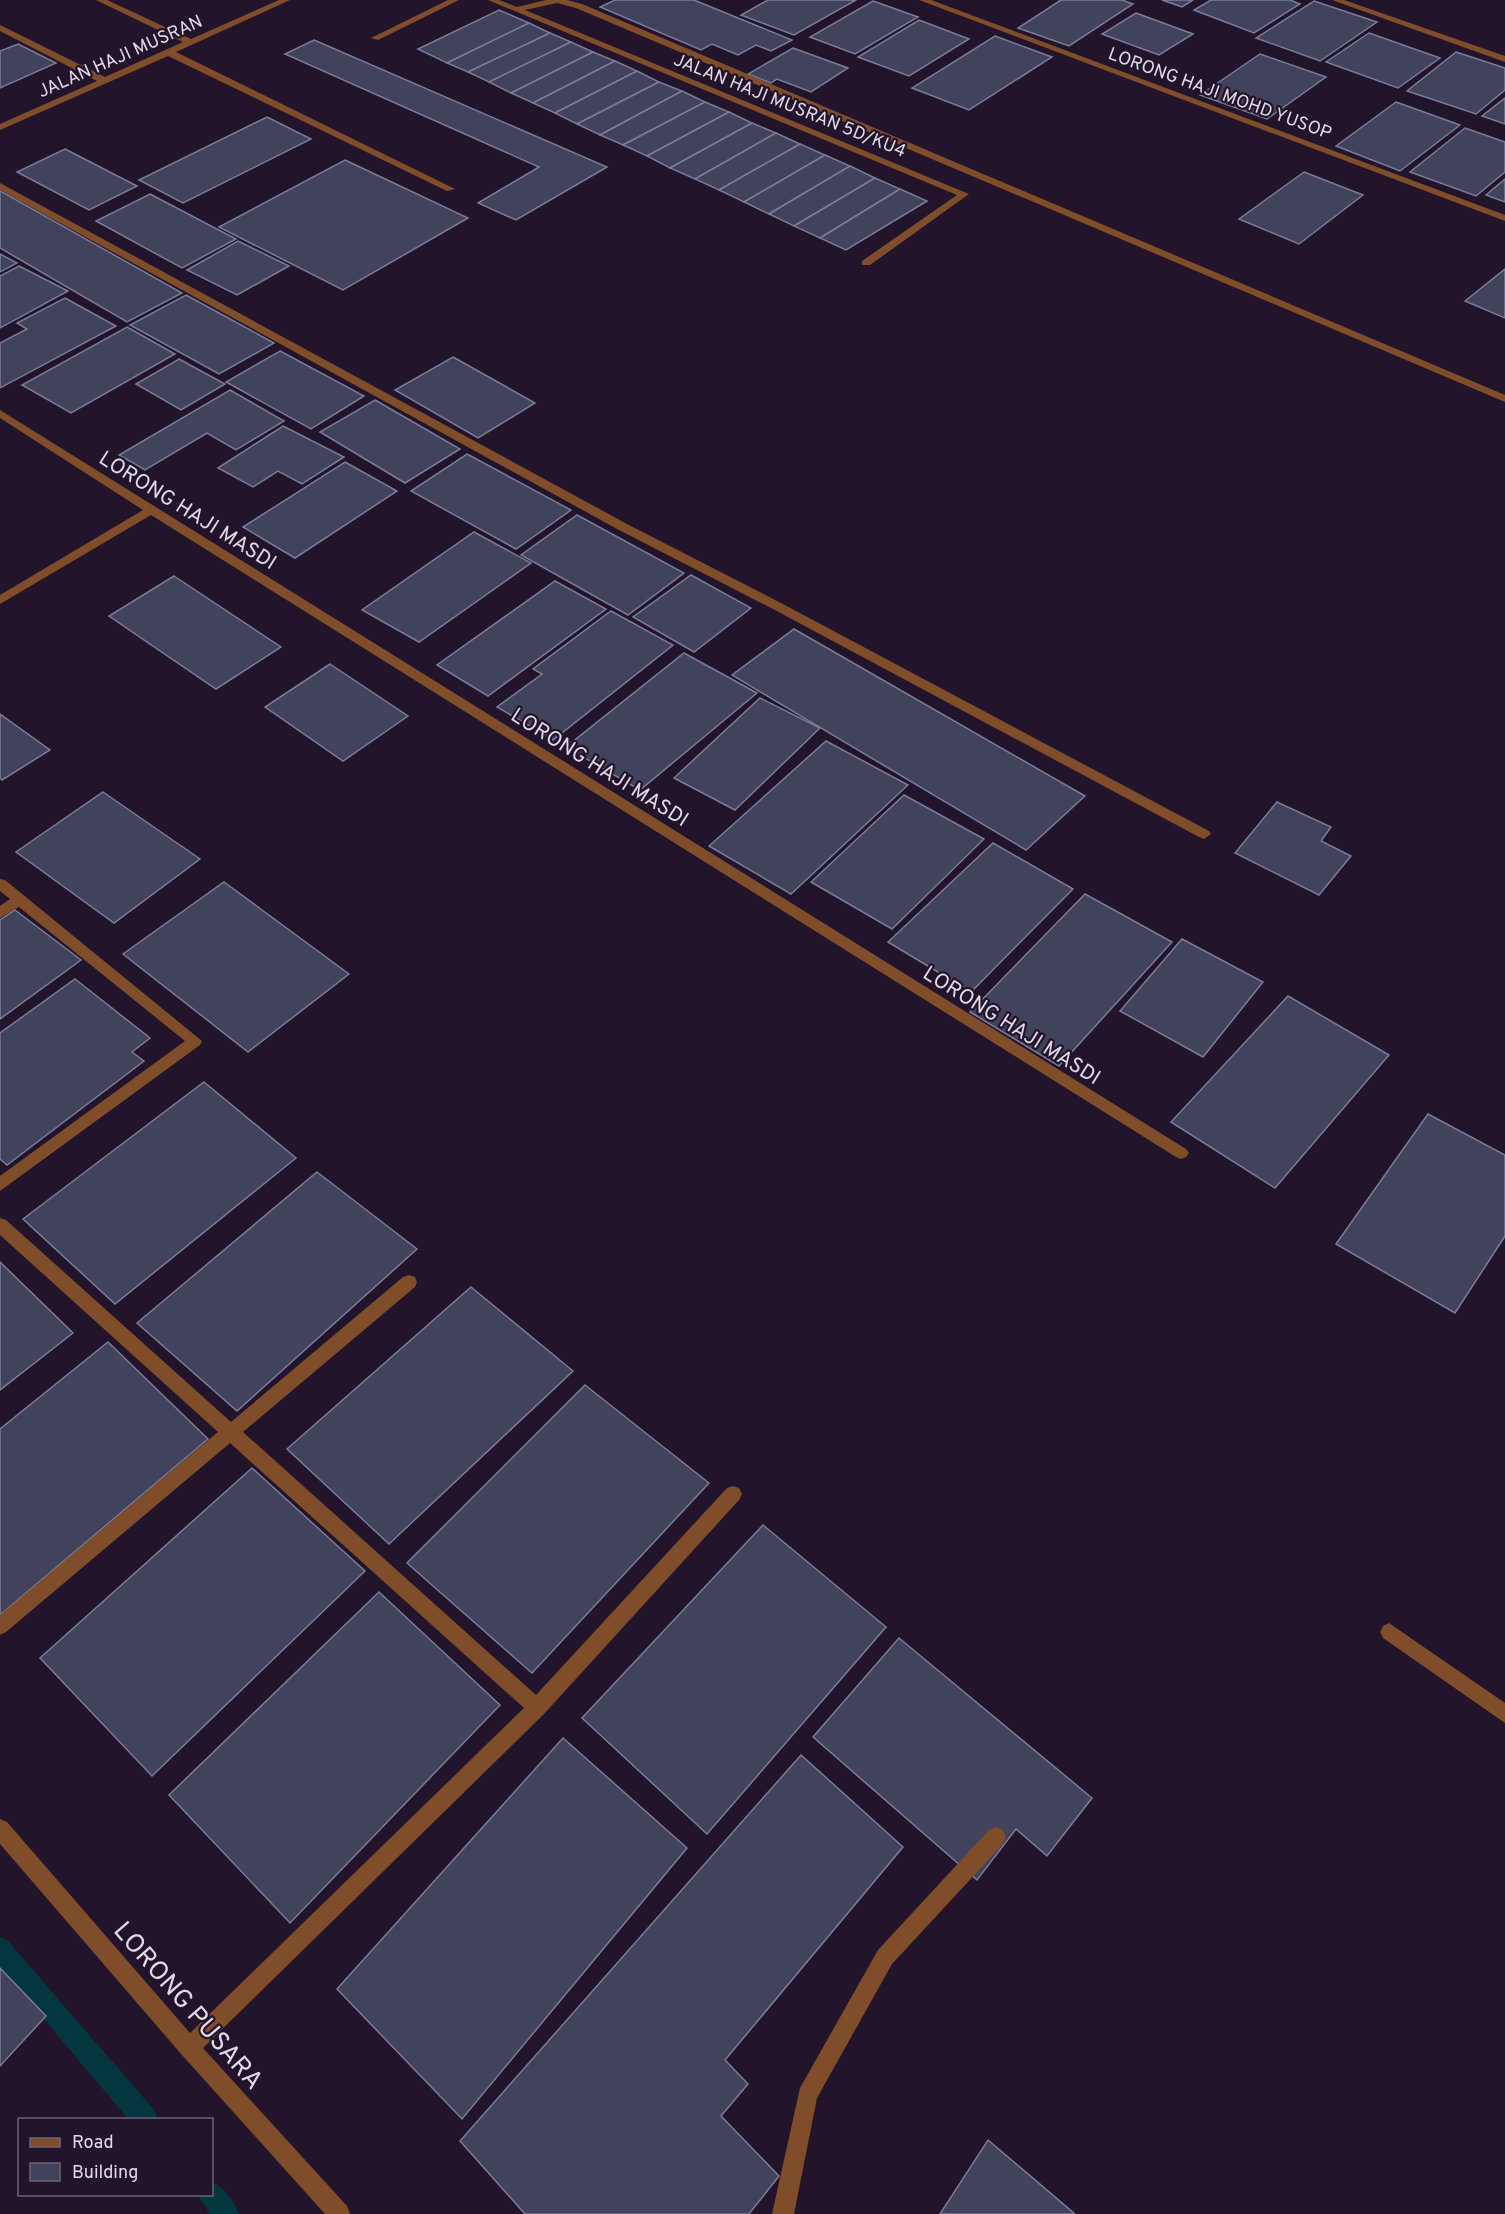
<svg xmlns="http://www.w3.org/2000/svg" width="1505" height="2214" viewBox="0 0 1505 2214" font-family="Overpass,sans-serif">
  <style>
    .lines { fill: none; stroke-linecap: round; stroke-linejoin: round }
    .stream { fill: #03363e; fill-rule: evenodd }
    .building { fill: #41425c; stroke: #7a7c99; stroke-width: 1.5 }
    .minor { fill: #804d2b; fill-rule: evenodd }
    .labels { text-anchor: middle; stroke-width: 4.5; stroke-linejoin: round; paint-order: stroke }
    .far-street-label { font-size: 18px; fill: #e3dae9; stroke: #22142a }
    .street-label { font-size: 21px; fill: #e3dae9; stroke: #22142a }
    .near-street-label { font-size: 26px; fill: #e3dae9; stroke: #22142a }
  </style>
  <rect width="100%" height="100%" fill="#22142a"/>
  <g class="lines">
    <!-- stream -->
    <g class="stream">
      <polygon points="0,1937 8,1941 155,2111 158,2120 129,2120 0,1967"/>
      <path d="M212 2182C224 2187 234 2201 239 2214H210L197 2194H212Z"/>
    </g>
  </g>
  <!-- building -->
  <g class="building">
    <polygon points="615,0 694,0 792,40 771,51 756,45 738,55 712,44 701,50 600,7"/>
    <polygon points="768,0 856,0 794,35 741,15"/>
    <polygon points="1061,0 1122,0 1133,4 1069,46 1018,28"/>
    <polygon points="1162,0 1193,0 1182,7"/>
    <polygon points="1211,0 1290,0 1300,4 1254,33 1194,10"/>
    <polygon points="873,1 918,17 855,54 810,37"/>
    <polygon points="1314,1 1377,22 1320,61 1256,38"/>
    <polygon points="499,10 529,23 447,63 418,49"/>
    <polygon points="1136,13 1193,34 1159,55 1102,34"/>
    <polygon points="919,20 969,39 909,76 858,57"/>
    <polygon points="529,23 550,33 468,72 447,63"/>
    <polygon points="550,33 571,42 489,82 468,72"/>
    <polygon points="1369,33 1440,58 1398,88 1326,62"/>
    <polygon points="995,36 1052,57 969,110 912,88"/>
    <polygon points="314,40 607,167 516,220 478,203 539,167 285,54"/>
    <polygon points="571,42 593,52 511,93 489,82"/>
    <polygon points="18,44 56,63 0,88 0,51"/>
    <polygon points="793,48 848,68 811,92 777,79 771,83 748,74"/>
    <polygon points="593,52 615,61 533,103 511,93"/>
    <polygon points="1456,52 1505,68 1505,90 1476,114 1407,91"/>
    <polygon points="1260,54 1326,77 1267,119 1200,95"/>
    <polygon points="615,61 637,71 555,113 533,103"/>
    <polygon points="637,71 659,82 577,124 555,113"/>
    <polygon points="659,82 682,91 600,135 577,124"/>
    <polygon points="682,91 705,102 623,145 600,135"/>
    <polygon points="1505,98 1505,124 1482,116"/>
    <polygon points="705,102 729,112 647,156 623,145"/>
    <polygon points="1396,102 1460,125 1400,171 1336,146"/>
    <polygon points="729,112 752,123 670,168 647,156"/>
    <polygon points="267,117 311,139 183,203 139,180"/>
    <polygon points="752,123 776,133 695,179 670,168"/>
    <polygon points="1465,128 1505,142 1505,172 1476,196 1410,172"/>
    <polygon points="776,133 800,144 719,190 695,179"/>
    <polygon points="800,144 825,155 744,202 719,190"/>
    <polygon points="65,149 137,186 89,210 17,172"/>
    <polygon points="825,155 850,166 769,214 744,202"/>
    <polygon points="345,160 468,218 343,290 219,227"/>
    <polygon points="850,166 875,178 794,226 769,214"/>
    <polygon points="1304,172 1363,195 1299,244 1239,219"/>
    <polygon points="875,178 900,189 820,238 794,226"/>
    <polygon points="1505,179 1505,202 1486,195"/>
    <polygon points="900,189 927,201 846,250 820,238"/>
    <polygon points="0,191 182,293 127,322 0,248"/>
    <polygon points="150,194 236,239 182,268 96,221"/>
    <polygon points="238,241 289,266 237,295 187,270"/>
    <polygon points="0,254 17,263 0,272"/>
    <polygon points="19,266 68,291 0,328 0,276"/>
    <polygon points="1505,269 1505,318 1465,301"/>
    <polygon points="186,295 274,343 219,374 130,325"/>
    <polygon points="65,298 116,326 0,388 0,343 27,329 17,323"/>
    <polygon points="127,327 175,354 71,413 22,385"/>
    <polygon points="280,351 364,396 311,429 226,382"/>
    <polygon points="453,357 535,403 478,438 395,390"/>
    <polygon points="179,359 225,384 181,410 136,384"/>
    <polygon points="230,390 284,421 236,450 207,433 145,470 119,455"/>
    <polygon points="375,400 460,449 405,483 320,432"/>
    <polygon points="283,426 344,457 302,484 278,471 253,487 218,468"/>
    <polygon points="467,454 571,510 516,549 411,491"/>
    <polygon points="345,462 397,491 295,558 243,527"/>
    <polygon points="577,515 684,573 628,615 521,555"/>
    <polygon points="474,532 531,563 419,642 362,610"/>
    <polygon points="691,575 751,608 694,652 633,617"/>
    <polygon points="174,576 281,647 216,689 109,616"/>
    <polygon points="555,581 606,609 488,696 437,665"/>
    <polygon points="611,611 673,645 553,740 497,707 542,674 533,669"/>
    <polygon points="794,629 1085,796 1026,850 732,675"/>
    <polygon points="684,653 757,693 640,790 566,747"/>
    <polygon points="330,664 408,716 343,761 265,707"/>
    <polygon points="760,698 820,728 735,810 674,778"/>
    <polygon points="0,714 50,750 2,780 0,778"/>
    <polygon points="826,741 908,785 791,894 709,846"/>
    <polygon points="103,792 200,859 114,923 16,852"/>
    <polygon points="904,795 984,839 892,929 811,882"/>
    <polygon points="1277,802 1331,827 1321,841 1351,856 1319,895 1235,853"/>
    <polygon points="993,843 1073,889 971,992 888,942"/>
    <polygon points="224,882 349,974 248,1052 123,954"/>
    <polygon points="1085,894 1172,942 1059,1066 970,1012"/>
    <polygon points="15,910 81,960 0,1019 0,920"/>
    <polygon points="1182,939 1263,982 1203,1057 1120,1011"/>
    <polygon points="75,979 150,1038 132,1052 144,1061 7,1165 0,1159 0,1033"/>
    <polygon points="1288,996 1389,1055 1275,1188 1171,1122"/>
    <polygon points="204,1082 296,1158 115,1304 23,1219"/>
    <polygon points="1428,1114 1505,1155 1505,1236 1455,1313 1336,1244"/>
    <polygon points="317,1172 417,1249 237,1411 137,1323"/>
    <polygon points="0,1262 73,1333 0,1390"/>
    <polygon points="471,1287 573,1371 389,1544 287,1449"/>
    <polygon points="108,1342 208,1439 0,1615 0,1429"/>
    <polygon points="585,1385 709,1483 532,1673 407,1563"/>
    <polygon points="252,1468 365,1571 152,1776 40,1658"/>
    <polygon points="763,1525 886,1627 707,1834 582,1718"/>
    <polygon points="379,1592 500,1705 290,1923 169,1795"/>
    <polygon points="899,1638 1092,1798 1047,1856 1016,1829 977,1880 813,1737"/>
    <polygon points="563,1738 687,1848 462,2119 337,1989"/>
    <polygon points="801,1755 903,1847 725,2060 748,2084 721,2116 779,2176 749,2214 525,2214 460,2141"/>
    <polygon points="0,1968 46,2016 0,2066"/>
    <polygon points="988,2140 1075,2214 940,2214"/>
  </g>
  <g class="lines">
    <!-- minor -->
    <g class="minor">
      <polygon points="96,0 107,0 191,39 279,0 290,0 176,52 455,189 447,191 168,56 0,130 0,124 97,81 0,31 0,25 105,77 183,42"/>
      <polygon points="448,0 459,0 378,40 371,38"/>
      <polygon points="488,0 499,0 517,7 546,0 567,0 582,4 1505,395 1505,402 576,8 557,3 525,10 969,194 870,265 862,265 862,261 957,195"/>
      <polygon points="919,0 931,0 1505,215 1505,221"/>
      <polygon points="1332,0 1344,0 1505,56 1505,62"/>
      <polygon points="0,183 627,524 781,603 1209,831 1211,834 1204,839 1199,837 773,609 619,530 0,190"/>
      <polygon points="0,410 1186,1149 1189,1153 1186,1157 1181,1159 1176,1157 151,515 0,604 0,595 143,510 0,418"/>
      <polygon points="0,879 5,880 202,1041 200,1045 0,1191 0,1176 185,1041 19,907 0,918 0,906 10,899 0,891"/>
      <polygon points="0,1218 6,1220 231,1422 403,1277 409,1275 415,1277 417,1282 415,1287 243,1432 536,1695 727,1488 733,1486 739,1488 742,1494 739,1500 544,1714 203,2048 347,2206 350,2214 325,2214 182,2055 0,1844 0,1819 7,1822 190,2033 524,1708 230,1443 6,1632 0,1635 0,1615 218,1432 0,1235"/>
      <polygon points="1389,1623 1505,1703 1505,1723 1383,1638 1380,1632 1383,1626"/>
      <polygon points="996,1827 1003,1830 1006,1837 1003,1844 892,1964 817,2098 794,2214 772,2214 800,2088 878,1950 989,1830"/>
    </g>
  </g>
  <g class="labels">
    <!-- far-street labels -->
    <g class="far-street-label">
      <text transform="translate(120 56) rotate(-24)" y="6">JALAN HAJI MUSRAN</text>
      <text transform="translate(1220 93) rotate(20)" y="6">LORONG HAJI MOHD YUSOP</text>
      <text transform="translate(790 105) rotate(22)" y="6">JALAN HAJI MUSRAN 5D/KU4</text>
    </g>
    <!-- street labels -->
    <g class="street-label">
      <text transform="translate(188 510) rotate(32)" y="7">LORONG HAJI MASDI</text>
      <text transform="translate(600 767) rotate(32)" y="7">LORONG HAJI MASDI</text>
      <text transform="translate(1012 1025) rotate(32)" y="7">LORONG HAJI MASDI</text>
    </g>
    <!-- near-street labels -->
    <g class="near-street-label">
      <text transform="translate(189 2005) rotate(49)" y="9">LORONG PUSARA</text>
    </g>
  </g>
  <!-- legend -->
  <rect x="18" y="2118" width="195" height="78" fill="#22142a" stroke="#6f6376" stroke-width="1.5"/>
  <rect x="30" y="2138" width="30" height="9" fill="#804d2b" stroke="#6f6376" stroke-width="1.5"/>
  <text x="72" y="2148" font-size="18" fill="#e3dae9">Road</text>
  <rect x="30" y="2163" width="30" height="18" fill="#41425c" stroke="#6f6376" stroke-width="1.5"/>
  <text x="72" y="2178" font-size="18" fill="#e3dae9">Building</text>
</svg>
